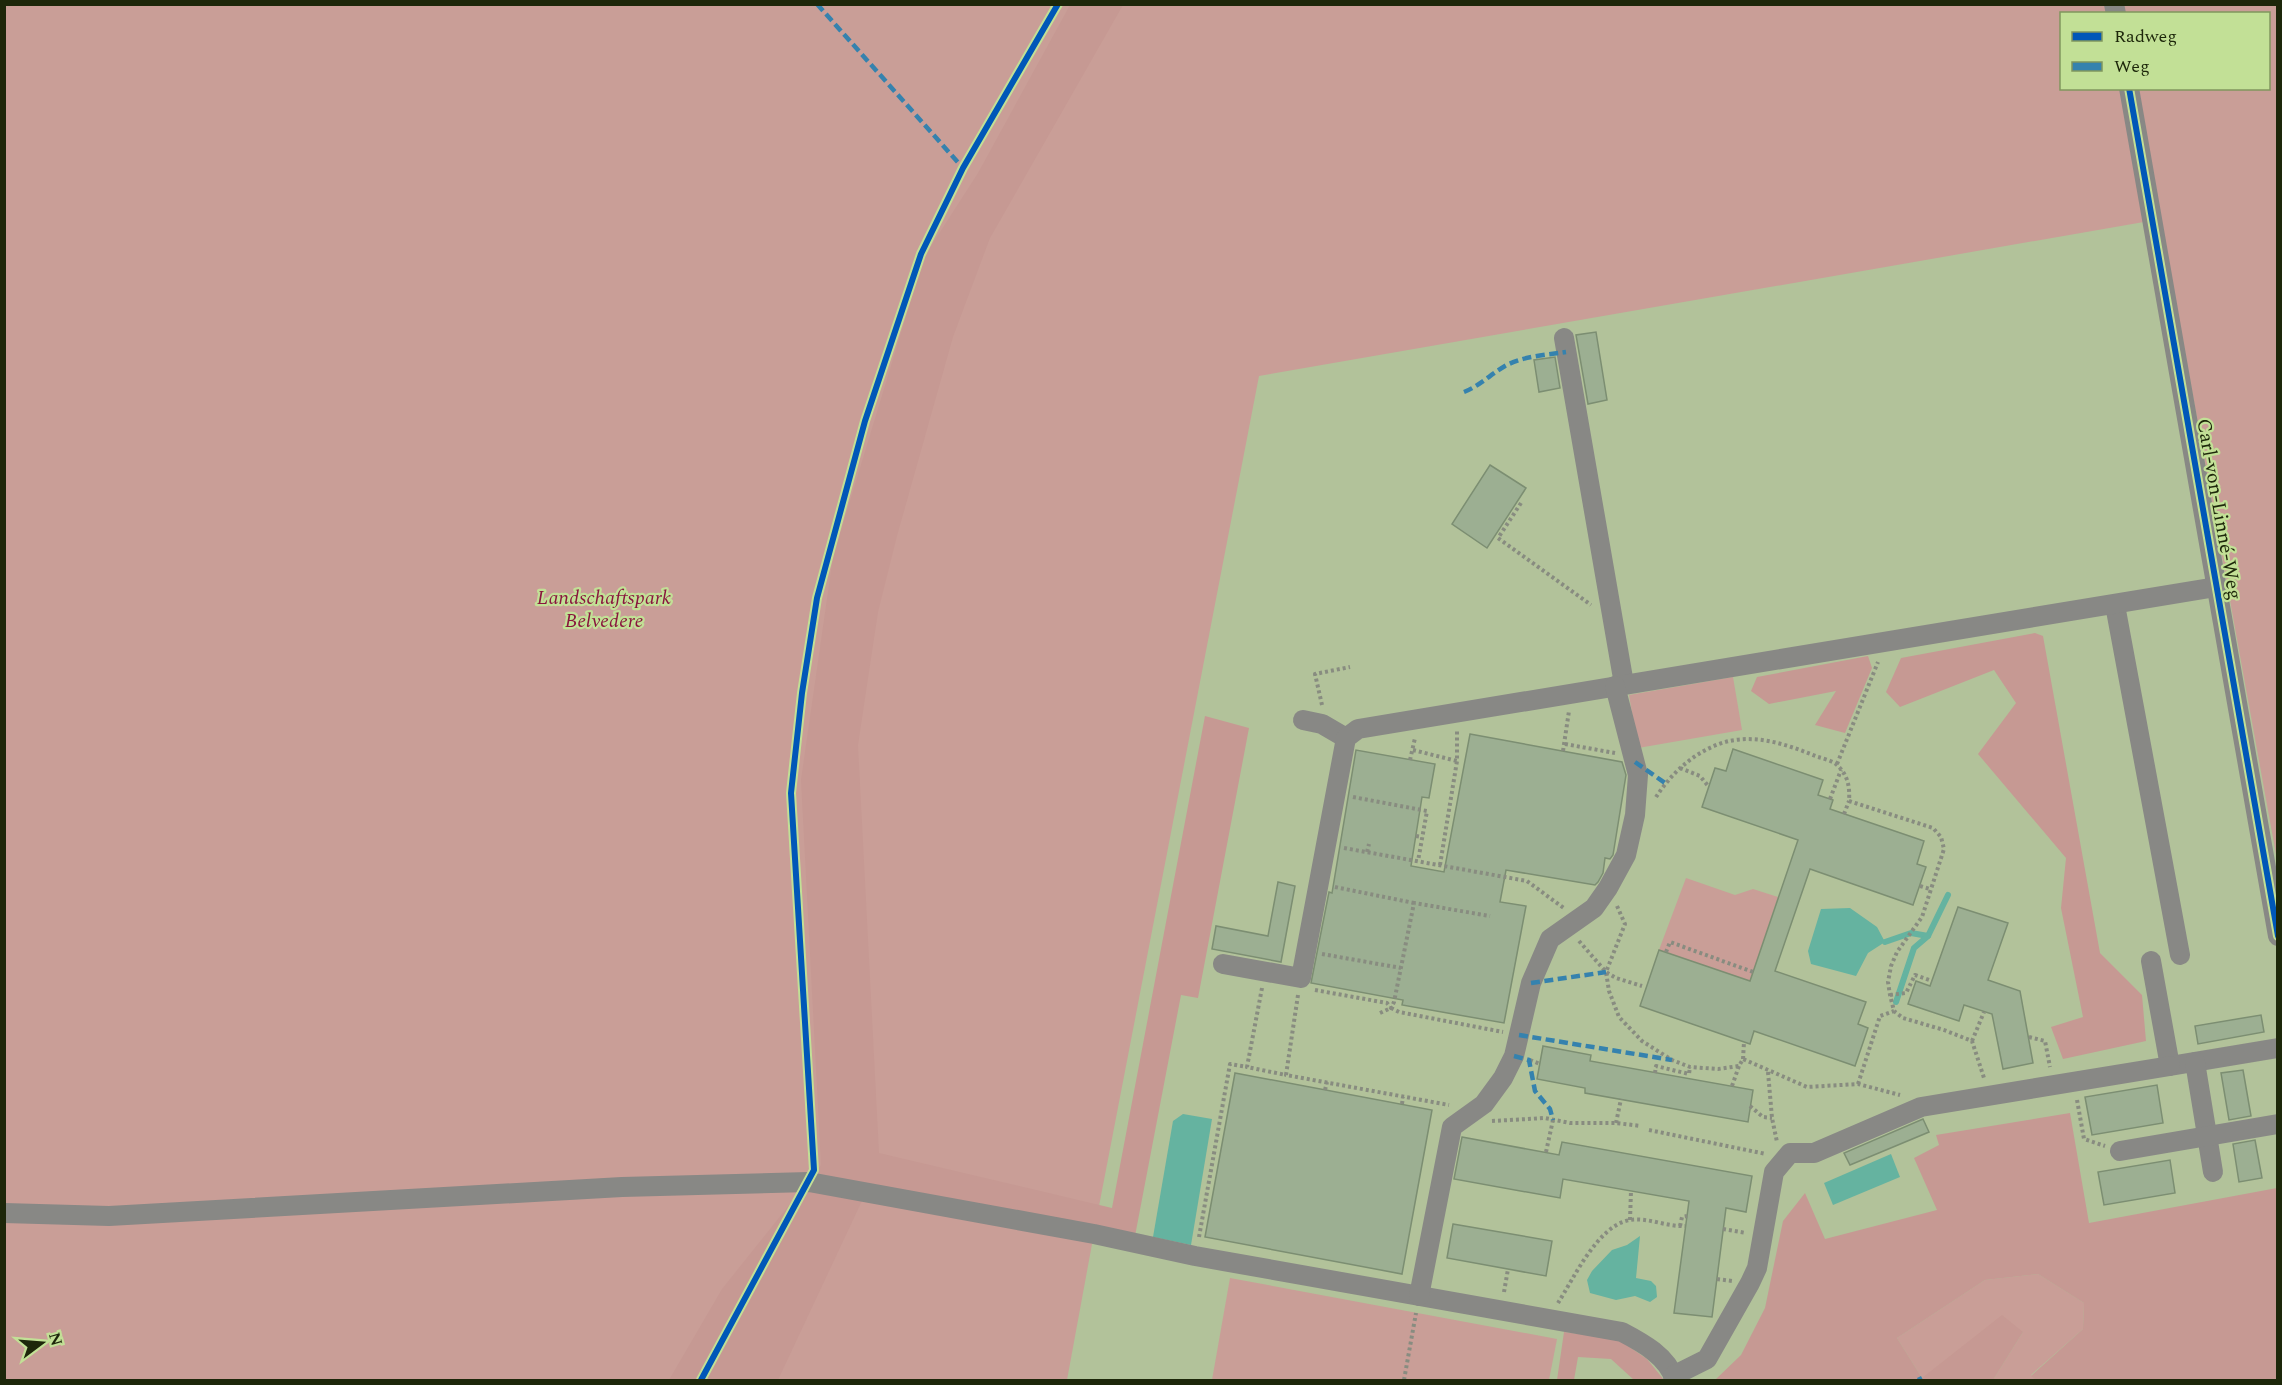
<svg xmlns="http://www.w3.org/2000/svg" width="2282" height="1385" viewBox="0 0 2282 1385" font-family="Spectral,serif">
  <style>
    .green { fill: #c99e97; fill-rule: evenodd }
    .forest { fill: #c69993 }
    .water { fill: #65b3a0 }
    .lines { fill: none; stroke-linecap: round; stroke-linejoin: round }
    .stream { stroke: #65b3a0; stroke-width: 6 }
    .building { fill: #9caf92; stroke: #7c8e72; stroke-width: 1.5 }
    .path { stroke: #888c80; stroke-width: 4; stroke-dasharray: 3 3; stroke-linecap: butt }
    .minor { stroke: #888885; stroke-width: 20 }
    .quiet { stroke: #3582ae; stroke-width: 4.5; stroke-dasharray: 9 4.5; stroke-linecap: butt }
    .cycleway-casing { stroke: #c2e096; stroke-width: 10 }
    .cycleway { stroke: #0057b8; stroke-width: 6 }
    .labels { text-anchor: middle; stroke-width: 4.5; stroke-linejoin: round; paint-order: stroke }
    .street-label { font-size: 20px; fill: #1d270a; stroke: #c2e096 }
    .park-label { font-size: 20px; font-style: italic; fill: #89153e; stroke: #c2e096 }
  </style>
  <rect width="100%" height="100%" fill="#b2c29a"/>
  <!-- green -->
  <g class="green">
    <path d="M5 5H2277V860L2161 219 1259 376 1099 1206 1067 1380H5ZM2062 14H2268V88H2062Z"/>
    <polygon points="1733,677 1742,730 1638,748 1629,695"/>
    <polygon points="1686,878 1735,895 1753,889 1778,897 1750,981 1659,950"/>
    <polygon points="2038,1274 2084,1303 2083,1329 2031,1375 2036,1380 1993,1380 2023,1332 1922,1378 1897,1338 1985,1280"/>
    <polygon points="1230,1278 1557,1339 1549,1380 1212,1380"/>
  </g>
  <!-- forest -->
  <g class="forest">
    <polygon points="1070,5 1123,5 990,238 953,337 897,536 878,612 858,745 879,1153 1112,1208 1205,716 1249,728 1198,998 1181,995 1135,1236 868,1188 778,1380 669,1380 722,1289 821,1165 801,780 833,557 924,257 978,173"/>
    <polygon points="2035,633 2043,636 2100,953 2142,995 2146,1041 2063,1059 2051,1027 2083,1017 2061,908 2066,858 1978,754 2016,703 1994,670 1900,707 1886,692 1901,658"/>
    <polygon points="1868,656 1872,668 1845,733 1815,725 1836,691 1769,704 1751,691 1757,677"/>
    <polygon points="2070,1113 2089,1223 2277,1188 2277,1380 2036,1380 2031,1376 2083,1329 2084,1303 2038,1274 1985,1280 1897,1338 1922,1378 2002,1315 2023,1332 1993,1380 1715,1380 1741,1355 1765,1308 1783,1221 1805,1193 1825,1239 1937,1210 1914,1158 1939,1145 1936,1135"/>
    <polygon points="1564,1332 1618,1339 1647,1359 1664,1380 1634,1380 1611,1359 1578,1357 1574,1380 1557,1380"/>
  </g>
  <!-- water -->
  <g class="water">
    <polygon points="1850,908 1877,927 1885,942 1868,953 1856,976 1811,964 1808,951 1821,909"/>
    <polygon points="1183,1114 1212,1119 1191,1245 1153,1237 1173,1121"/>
    <polygon points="1891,1154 1900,1177 1833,1205 1824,1183"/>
    <polygon points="1640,1236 1636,1278 1651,1281 1656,1286 1657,1297 1650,1302 1635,1296 1616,1300 1590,1293 1587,1280 1592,1271 1612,1250 1627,1245"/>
  </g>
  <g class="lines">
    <!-- stream -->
    <g class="stream">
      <polyline points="1885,942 1911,933 1928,936 1948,895"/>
      <polyline points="1896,1002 1914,948 1928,936"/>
    </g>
  </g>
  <!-- building -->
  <g class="building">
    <polygon points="1596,332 1607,400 1588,404 1576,335"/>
    <polygon points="1555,357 1560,388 1539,392 1534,360"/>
    <polygon points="1490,465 1526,488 1487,548 1452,524"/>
    <polygon points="1470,734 1622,762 1626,775 1613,855 1610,859 1605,858 1603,873 1598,882 1595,885 1506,870 1500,902 1526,906 1504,1023 1402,1005 1403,1000 1311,983 1329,892 1332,893 1356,750 1435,764 1429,798 1422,797 1411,866 1444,872"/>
    <polygon points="1733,749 1823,780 1818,795 1833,800 1830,809 1924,841 1917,864 1926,867 1913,905 1810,869 1775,971 1866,1002 1858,1024 1868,1028 1855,1066 1754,1031 1750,1044 1640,1006 1659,950 1750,981 1798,840 1702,807 1715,768 1726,771"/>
    <polygon points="1278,882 1295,886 1281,962 1212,949 1216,926 1268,936"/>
    <polygon points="1958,907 2008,923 1988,980 2020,991 2033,1063 2003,1069 1992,1014 1964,1005 1959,1021 1908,1004 1916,981 1930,986"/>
    <polygon points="2261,1015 2264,1032 2198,1044 2195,1026"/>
    <polygon points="1543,1046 1591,1055 1590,1061 1753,1090 1748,1122 1585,1093 1585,1088 1537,1079"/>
    <polygon points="2243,1070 2251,1116 2229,1120 2221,1073"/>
    <polygon points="1235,1073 1432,1110 1402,1274 1205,1237"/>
    <polygon points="2157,1085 2163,1123 2092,1135 2085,1097"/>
    <polygon points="1923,1119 1929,1132 1850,1165 1844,1153"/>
    <polygon points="1462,1137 1559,1155 1562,1142 1752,1176 1746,1212 1726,1208 1712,1317 1674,1313 1689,1201 1563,1179 1560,1198 1454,1179"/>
    <polygon points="2255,1140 2262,1178 2239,1182 2233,1144"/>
    <polygon points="2170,1160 2175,1193 2104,1205 2098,1172"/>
    <polygon points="1453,1224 1552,1241 1546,1276 1447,1258"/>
  </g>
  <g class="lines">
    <!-- path -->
    <g class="path">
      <polyline points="1521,503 1498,538 1591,605"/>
      <polyline points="1322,705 1315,674 1350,667"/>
      <polyline points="1565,744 1615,753"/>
      <polyline points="1413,750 1457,761"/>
      <polyline points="1563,751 1569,711"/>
      <polyline points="1410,760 1415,738"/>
      <polyline points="1837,764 1878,662"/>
      <polyline points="1680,768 1700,776 1709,787"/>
      <polyline points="1353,797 1427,811 1418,861"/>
      <path d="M1656 797C1671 774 1692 754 1719 744 1752 732 1786 744 1818 757 1825 759 1834 761 1839 767 1848 776 1850 788 1849 801L1933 828 1941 837 1944 849 1922 917 1897 952 1891 966 1888 982 1890 995 1894 1011 1903 1018 1944 1030 1972 1041 1984 1078"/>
      <polyline points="1830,799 1841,770"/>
      <polyline points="1844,814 1849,801"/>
      <polyline points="1416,836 1422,837"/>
      <polyline points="1344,848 1527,881 1565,909"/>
      <polyline points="1367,852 1369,844"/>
      <polyline points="1440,865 1457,761 1457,730"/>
      <polyline points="1920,886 1930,889"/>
      <polyline points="1335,887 1414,903"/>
      <polyline points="1617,906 1625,924 1606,972 1616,978 1642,986"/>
      <polyline points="1579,941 1606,972 1609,991 1619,1017 1642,1041 1672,1060 1690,1067 1718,1069 1739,1066 1743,1059 1807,1087 1858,1084 1900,1095"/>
      <polyline points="1666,952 1670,942 1753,972"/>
      <polyline points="1322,954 1401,968"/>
      <polyline points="1262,988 1247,1067 1286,1075"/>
      <polyline points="1315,990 1387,1003 1391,1008 1394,1002 1414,903 1490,916"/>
      <polyline points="1298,995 1286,1075 1449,1105"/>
      <polyline points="1890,995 1906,993 1915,975 1932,981"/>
      <polyline points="1380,1013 1391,1008 1399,1012 1503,1032"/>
      <polyline points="2029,1037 2045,1041 2050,1067"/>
      <polyline points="1972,1041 1984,1012"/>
      <polyline points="1743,1059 1744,1042"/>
      <polyline points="1530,1060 1540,1064"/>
      <polyline points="1768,1072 1772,1118 1777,1142"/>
      <polyline points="1655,1073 1656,1066 1689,1074 1690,1067"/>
      <polyline points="1858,1084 1880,1016 1894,1011"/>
      <polyline points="1732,1086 1739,1066"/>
      <polyline points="1325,1090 1327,1082"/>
      <polyline points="2077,1100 2084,1139 2105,1146"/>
      <polyline points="1402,1104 1403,1097"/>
      <polyline points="1750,1106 1763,1117 1772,1118"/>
      <polyline points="1492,1121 1545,1118 1570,1123 1616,1123 1641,1126"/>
      <polyline points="1616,1123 1621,1099"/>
      <polyline points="1649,1130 1766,1154"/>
      <polyline points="1546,1152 1553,1120"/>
      <polyline points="1630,1220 1631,1191"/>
      <polyline points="1680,1226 1682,1217 1687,1216"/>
      <polyline points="1723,1229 1746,1233"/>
      <polyline points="1199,1237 1230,1064 1247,1067"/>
      <polyline points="1717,1279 1732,1281"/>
      <polyline points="1504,1292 1508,1269"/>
      <path d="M1558 1303C1574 1278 1598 1225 1630 1220 1647 1217 1667 1227 1685 1226"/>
      <polyline points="1404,1380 1416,1313"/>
    </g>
    <!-- minor -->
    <g class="minor">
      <polyline points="2114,4 2116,14"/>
      <polyline points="2129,88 2278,936"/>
      <polyline points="1564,338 1624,684"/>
      <polyline points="2115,605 2180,955"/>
      <polyline points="1303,720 1322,724 1346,738"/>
      <polyline points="2151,961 2170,1066 2278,1048"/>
      <polyline points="1223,964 1301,978 1346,738 1358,729 2216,587"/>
      <polyline points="2195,1062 2213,1172"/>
      <polyline points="2120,1151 2278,1124"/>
      <path d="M4 1213 109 1216 622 1187 809 1182 1094 1234 1195 1256 1622 1332C1643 1343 1667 1356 1675 1380"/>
      <polyline points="1419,1296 1452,1127 1484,1104 1503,1078 1514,1056 1531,983 1550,939 1594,908 1608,888 1626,855 1635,815 1638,775 1615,686"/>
      <polyline points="1673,1376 1707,1359 1750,1283 1757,1268 1774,1172 1790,1153 1814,1153 1921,1107 2170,1066"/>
    </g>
    <!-- quiet -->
    <g class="quiet">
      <polyline points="817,4 963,168"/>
      <path d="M1464 392C1479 386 1490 375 1505 366 1523 356 1546 355 1566 352"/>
      <polyline points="1635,762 1665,783"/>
      <polyline points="1531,983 1606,972"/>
      <polyline points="1519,1035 1672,1060"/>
      <polyline points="1514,1056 1529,1060 1535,1091 1550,1109 1553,1120"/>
      <polyline points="1918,1380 1922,1378"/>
    </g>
    <!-- cycleway casing -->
    <g class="cycleway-casing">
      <g id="cycleway">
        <polyline points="2129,88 2278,936"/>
        <polyline points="701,1380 814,1170 791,793 802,693 817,598 865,421 921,254 963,168 1058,4"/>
      </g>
    </g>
    <!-- cycleway -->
    <use href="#cycleway" class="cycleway"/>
  </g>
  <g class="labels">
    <!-- street labels -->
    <g class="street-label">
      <text transform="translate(2220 509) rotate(80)" y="7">Carl-von-Linné-Weg</text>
    </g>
    <!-- park labels -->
    <g class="park-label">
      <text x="604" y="604">Landschaftspark<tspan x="604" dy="23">Belvedere</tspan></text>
    </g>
  </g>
  <!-- border -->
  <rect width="2282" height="1385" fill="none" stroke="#1d270a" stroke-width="12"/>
  <!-- legend -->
  <rect x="2060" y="12" width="210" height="78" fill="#c2e096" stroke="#80965e" stroke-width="1.5"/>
  <rect x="2072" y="32" width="30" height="9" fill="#0057b8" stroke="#80965e" stroke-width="1.5"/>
  <text x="2114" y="42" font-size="18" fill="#1d270a">Radweg</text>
  <rect x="2072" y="62" width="30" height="9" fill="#3582ae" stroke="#80965e" stroke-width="1.5"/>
  <text x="2114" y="72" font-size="18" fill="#1d270a">Weg</text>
  <!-- north arrow -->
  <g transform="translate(42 1343) rotate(74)" stroke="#c2e096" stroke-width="4.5" paint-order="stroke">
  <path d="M0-4.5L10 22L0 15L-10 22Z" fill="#1d270a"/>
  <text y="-9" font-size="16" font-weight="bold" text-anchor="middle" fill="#1d270a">N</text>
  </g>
</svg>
